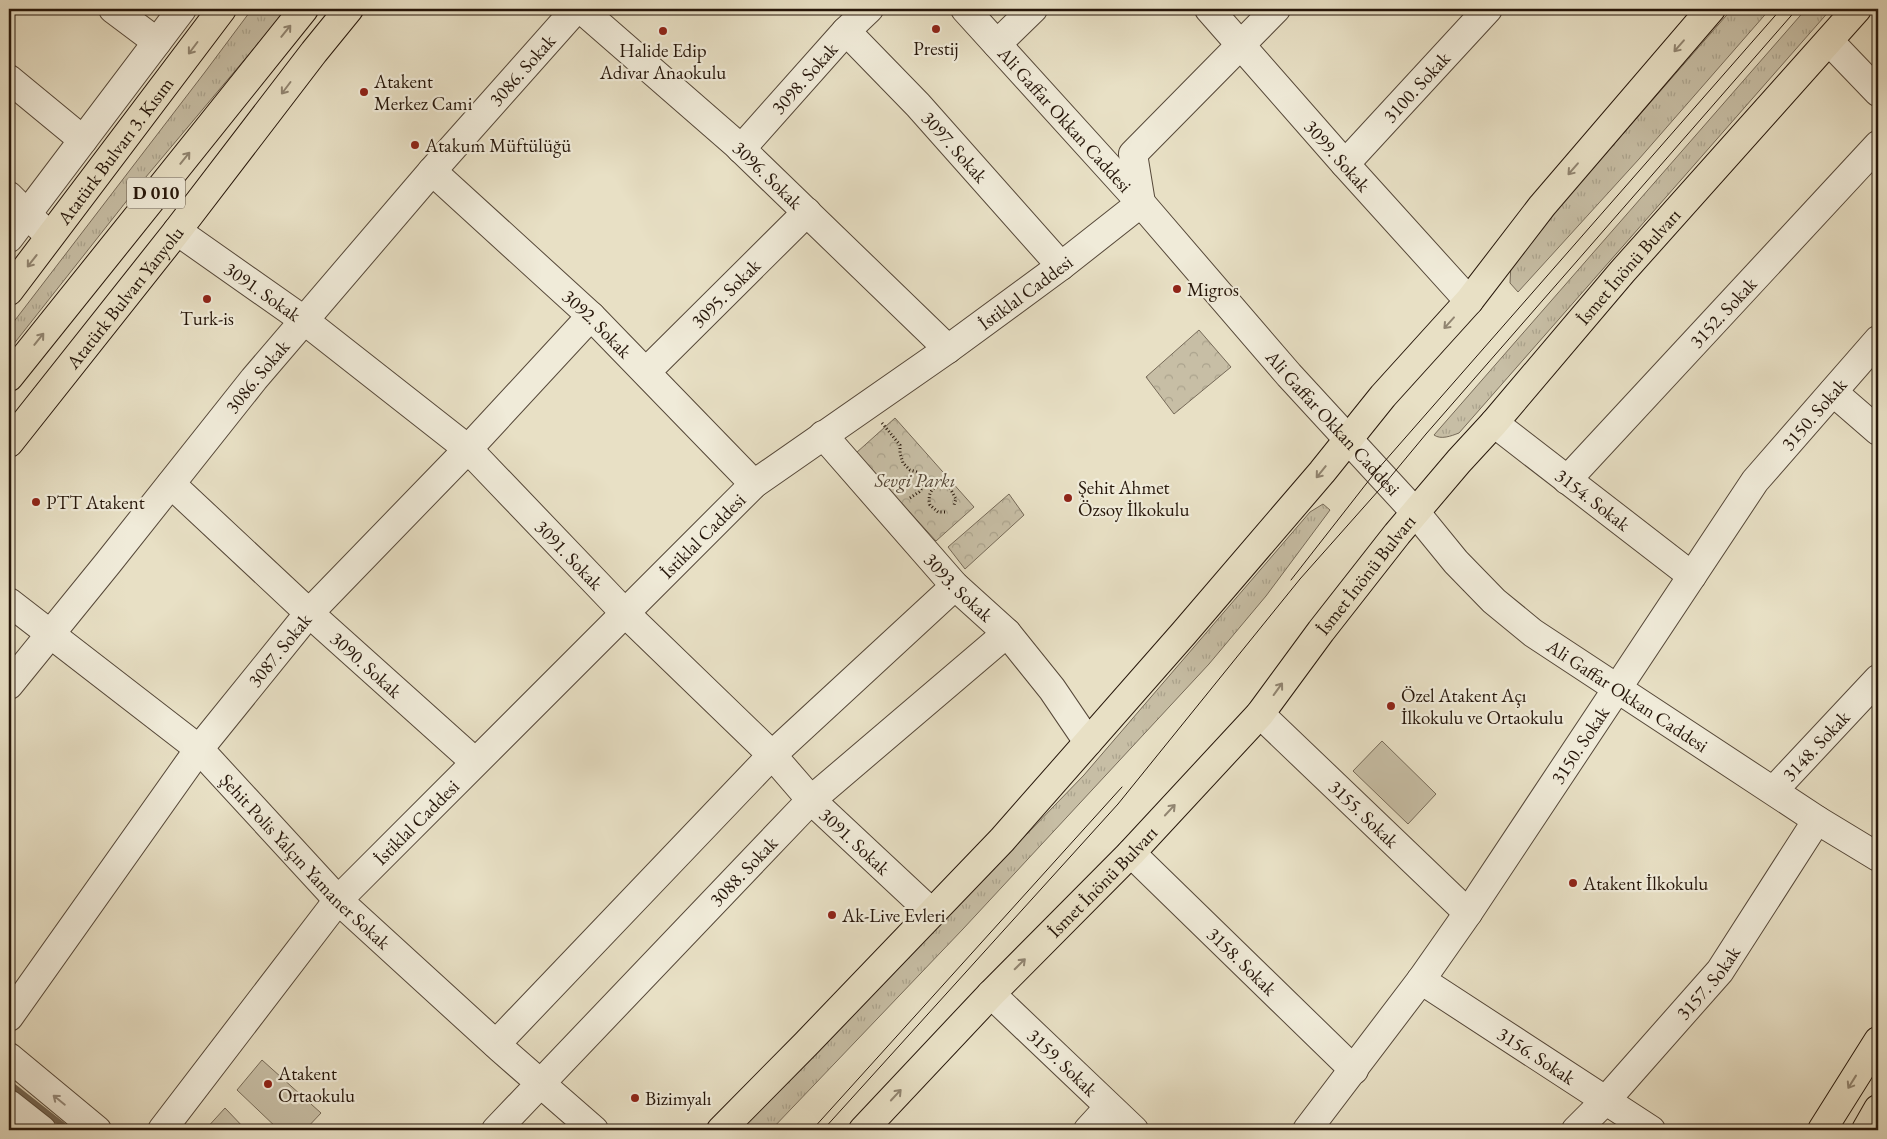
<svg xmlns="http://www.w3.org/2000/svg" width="1887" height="1139" viewBox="0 0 1887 1139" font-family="'EB Garamond',serif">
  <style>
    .grass { fill: url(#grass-tufts); stroke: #766a58 }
    .park { fill: url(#park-crowns); stroke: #766a58 }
    .pitch { fill: #c7bea5; stroke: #766a58 }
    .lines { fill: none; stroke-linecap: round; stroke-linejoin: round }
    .stream { stroke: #736654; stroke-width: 6 }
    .minor-casing { stroke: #564839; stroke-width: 30 }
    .major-casing { stroke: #26160a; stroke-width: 30 }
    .highway-casing { stroke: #26160a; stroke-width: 30 }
    .path { stroke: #26160a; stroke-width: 3; stroke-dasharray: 1 2.5; stroke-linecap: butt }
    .minor { stroke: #f0ebd9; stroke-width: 28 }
    .major { stroke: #e8e0c5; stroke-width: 28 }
    .highway { stroke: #e8e0c5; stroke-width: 28 }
    .tram { stroke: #26160a; stroke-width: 1 }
    .oneway { stroke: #918571 }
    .oneway2 { stroke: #958b7c }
    .poi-dot { fill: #8f2418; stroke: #f0ebd9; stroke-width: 2 }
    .labels { text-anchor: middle; stroke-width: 4.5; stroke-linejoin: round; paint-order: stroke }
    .shield { fill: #f0ebd9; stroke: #635648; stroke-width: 1 }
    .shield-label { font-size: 18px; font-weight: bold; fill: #26160a }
    .poi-label { font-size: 19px; fill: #26160a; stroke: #f0ebd9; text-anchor: start }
    .street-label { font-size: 19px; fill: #26160a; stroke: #f0ebd9 }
    .park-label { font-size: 19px; font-style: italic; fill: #564838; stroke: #f0ebd9 }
  </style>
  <defs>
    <pattern id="grass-tufts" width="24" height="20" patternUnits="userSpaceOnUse" patternTransform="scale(1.25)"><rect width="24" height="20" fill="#c7bea5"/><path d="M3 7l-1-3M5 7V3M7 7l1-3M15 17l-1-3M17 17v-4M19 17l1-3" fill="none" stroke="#aba38d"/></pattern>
    <pattern id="park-crowns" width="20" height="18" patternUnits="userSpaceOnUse" patternTransform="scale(1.25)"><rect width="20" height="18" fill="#c7bea5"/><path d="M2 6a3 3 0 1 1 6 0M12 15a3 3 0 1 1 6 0" fill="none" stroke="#aba38d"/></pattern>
  </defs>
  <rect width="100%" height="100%" fill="#e8e0c5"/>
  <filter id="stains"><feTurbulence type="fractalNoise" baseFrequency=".004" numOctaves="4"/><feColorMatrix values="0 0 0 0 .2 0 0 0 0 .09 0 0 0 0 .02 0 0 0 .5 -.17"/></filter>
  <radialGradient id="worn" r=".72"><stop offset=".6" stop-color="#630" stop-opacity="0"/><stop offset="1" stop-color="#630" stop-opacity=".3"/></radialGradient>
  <!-- grass -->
  <g class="grass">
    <polygon points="252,9 287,9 140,184 9,350 9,328 205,72"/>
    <polygon points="1732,9 1770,9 1639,159 1518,292 1510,283 1511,262"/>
    <path d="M1806 9H1831L1459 433C1451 436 1441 440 1434 435Z"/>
    <polygon points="1323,504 1330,510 1266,596 1209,664 963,929 771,1130 741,1130 1084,775 1310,512"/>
  </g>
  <!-- park -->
  <g class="park">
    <polygon points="1199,330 1231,367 1174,414 1146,377"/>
    <polygon points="895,418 974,507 936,541 856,453"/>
    <polygon points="1009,494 1024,515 965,569 948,547"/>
  </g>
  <!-- pitch -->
  <g class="pitch">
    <polygon points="1382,741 1436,794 1408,824 1353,771"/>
    <polygon points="262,1060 321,1113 305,1130 279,1130 237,1090"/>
    <polygon points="225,1108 246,1130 205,1130"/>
  </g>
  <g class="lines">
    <!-- stream -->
    <polyline class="stream" points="9,1083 69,1130"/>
    <!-- minor casing -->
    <g class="minor-casing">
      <g id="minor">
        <polyline points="113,9 157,42"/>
        <path id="s1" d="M581 9 736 144 948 349"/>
        <path id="s2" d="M965 9 1141 203 1289 375 1416 513 1456 562 1494 601 1533 633 1817 820 1878 857"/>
        <path id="s3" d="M1209 9 1345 164 1469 301"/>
        <path id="s4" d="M846 31 918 105 1061 266"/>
        <polyline points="1829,41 1878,92"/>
        <polyline points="997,44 1033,9"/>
        <polyline points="9,79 83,140"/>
        <path id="s5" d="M741 149 846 31 869 9"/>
        <path id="s6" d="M1345 164 1488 9"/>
        <path id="s7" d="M432 171 591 316 754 484"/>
        <polyline points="9,196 40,227"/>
        <path id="s8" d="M177 231 305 321 468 449 625 613 772 755 811 800 932 913"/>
        <polyline points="9,238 182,9"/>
        <path id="s9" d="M646 372 807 212"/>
        <polyline points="1833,392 1878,431"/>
        <path id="s10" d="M1494 423 1692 576"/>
        <path id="s11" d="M823 435 955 586 1007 633 1052 689 1088 742"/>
        <path id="s12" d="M1567 480 1878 145"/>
        <path id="s13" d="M171 484 309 613 475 762"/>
        <path id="s14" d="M9 602 199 749 338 900 500 1048 594 1130"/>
        <path id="s15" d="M9 685 108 563 254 379 432 171 576 9"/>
        <path id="s16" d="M1260 714 1468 913"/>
        <path id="s17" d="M1774 790 1878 679"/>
        <path id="s18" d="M1131 853 1354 1070"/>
        <path id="s19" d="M1421 980 1651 1130"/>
        <path id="s20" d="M991 994 1134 1130"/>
        <path id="s21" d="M9 1017 199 749 309 613 468 449 591 316"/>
        <polyline points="496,1044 772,755 955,586"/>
        <polyline points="9,1057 97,1130"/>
        <polyline points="9,1104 42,1130"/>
        <path id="s22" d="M162 1130 338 900 754 484 948 349 1061 266 1141 203 1133 154 1276 9"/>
        <path id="s23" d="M496 1130 811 800 1007 633"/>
        <polyline points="1088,1130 1109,1107"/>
        <path id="s24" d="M1307 1130 1421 980 1468 913 1755 481 1878 340"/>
        <path id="s25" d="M1576 1130 1606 1100 1720 971 1817 820"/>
      </g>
    </g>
    <!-- major casing -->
    <g class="major-casing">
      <g id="major">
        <path id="s26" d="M9 443 177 231 314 52 349 9"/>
        <polyline points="721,1130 806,1044 1002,840 1184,633 1322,472 1383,396 1469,301 1542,206 1711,9"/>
        <path id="s27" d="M863 1130 991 994 1131 853 1260 714 1321 631 1397 534 1459 461 1494 423 1622 272 1857 9"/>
        <polyline points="1822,1130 1878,1041"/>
        <polyline points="1866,1130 1878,1109"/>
      </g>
    </g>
    <!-- highway casing -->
    <g class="highway-casing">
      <g id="highway">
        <path id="s28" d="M9 291 222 9"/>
        <polyline points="9,377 304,9"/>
      </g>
    </g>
    <!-- path -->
    <g class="path">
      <polyline points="882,423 900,445 900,453 903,463 910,470 917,472 932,488"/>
      <polyline points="910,498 919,492 925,483"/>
      <path d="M945 512H938L930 505C926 490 937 482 950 488L956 499 954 505"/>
    </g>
    <!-- minor -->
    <use href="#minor" class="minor"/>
    <!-- major -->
    <use href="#major" class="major"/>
    <!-- highway -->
    <use href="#highway" class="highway"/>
    <!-- tram -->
    <g class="tram">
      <polyline points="1291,580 1377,470 1781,9"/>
      <polyline points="812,1130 1122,787"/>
      <polyline points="823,1130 1118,804 1300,579 1387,481 1426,434 1797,9"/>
    </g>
  </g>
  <!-- one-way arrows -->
  <defs><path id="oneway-shaft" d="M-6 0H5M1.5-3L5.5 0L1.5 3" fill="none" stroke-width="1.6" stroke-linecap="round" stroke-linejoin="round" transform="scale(1.25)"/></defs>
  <g class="oneway">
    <use href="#oneway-shaft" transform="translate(286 31) rotate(-51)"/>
    <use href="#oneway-shaft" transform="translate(1679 46) rotate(131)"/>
    <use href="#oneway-shaft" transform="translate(193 48) rotate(127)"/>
    <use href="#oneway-shaft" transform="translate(286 88) rotate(127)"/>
    <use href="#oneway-shaft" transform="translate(185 158) rotate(-51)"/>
    <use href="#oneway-shaft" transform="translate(1573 169) rotate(131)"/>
    <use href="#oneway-shaft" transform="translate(32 261) rotate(128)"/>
    <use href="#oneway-shaft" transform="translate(1449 323) rotate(132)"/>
    <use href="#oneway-shaft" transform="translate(39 339) rotate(-51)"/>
    <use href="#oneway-shaft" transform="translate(1321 472) rotate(129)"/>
    <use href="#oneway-shaft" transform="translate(1278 689) rotate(-54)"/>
    <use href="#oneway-shaft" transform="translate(1170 810) rotate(-47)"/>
    <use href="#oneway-shaft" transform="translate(1020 964) rotate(-45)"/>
    <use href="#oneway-shaft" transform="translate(1852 1082) rotate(122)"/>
    <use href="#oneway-shaft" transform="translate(896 1095) rotate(-47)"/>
  </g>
  <use class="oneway2" href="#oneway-shaft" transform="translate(59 1100) rotate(-141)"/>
  <!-- markers -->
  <g class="poi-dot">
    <circle cx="936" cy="29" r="5"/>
    <circle cx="663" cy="31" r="5"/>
    <circle cx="364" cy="92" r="5"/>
    <circle cx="415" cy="145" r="5"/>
    <circle cx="1177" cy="289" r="5"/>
    <circle cx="207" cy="299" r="5"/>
    <circle cx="1068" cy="498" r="5"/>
    <circle cx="36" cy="502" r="5"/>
    <circle cx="1391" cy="706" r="5"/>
    <circle cx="1573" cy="883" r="5"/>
    <circle cx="832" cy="915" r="5"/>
    <circle cx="268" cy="1084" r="5"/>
    <circle cx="635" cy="1098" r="5"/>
  </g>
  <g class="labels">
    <!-- shield labels -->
    <rect class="shield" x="127" y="177.5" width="58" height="31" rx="4"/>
    <g class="shield-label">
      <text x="156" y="199">D 010</text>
    </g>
    <!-- poi labels -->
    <g class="poi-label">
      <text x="936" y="55" text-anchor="middle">Prestij</text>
      <text x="663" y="57" text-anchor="middle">Halide Edip<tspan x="663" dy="22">Adıvar Anaokulu</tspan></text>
      <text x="374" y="88">Atakent<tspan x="374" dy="22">Merkez Cami</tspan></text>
      <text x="425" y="152">Atakum Müftülüğü</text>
      <text x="1187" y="296">Migros</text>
      <text x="207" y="325" text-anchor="middle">Turk-is</text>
      <text x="1078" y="494">Şehit Ahmet<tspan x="1078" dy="22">Özsoy İlkokulu</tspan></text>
      <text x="46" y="509">PTT Atakent</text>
      <text x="1401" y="702">Özel Atakent Açı<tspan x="1401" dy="22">İlkokulu ve Ortaokulu</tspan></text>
      <text x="1583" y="890">Atakent İlkokulu</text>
      <text x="842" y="922">Ak-Live Evleri</text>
      <text x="278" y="1080">Atakent<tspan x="278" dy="22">Ortaokulu</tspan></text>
      <text x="645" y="1105">Bizimyalı</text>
    </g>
    <!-- street labels -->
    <g class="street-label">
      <text dy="7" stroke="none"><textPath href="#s15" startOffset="801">3086. Sokak</textPath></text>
      <text dy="7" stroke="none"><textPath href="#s5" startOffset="95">3098. Sokak</textPath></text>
      <text dy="7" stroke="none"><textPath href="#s6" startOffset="105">3100. Sokak</textPath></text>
      <text dy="7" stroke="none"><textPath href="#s2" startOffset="149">Ali Gaffar Okkan Caddesi</textPath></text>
      <text dy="7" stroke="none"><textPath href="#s4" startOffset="159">3097. Sokak</textPath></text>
      <text dy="7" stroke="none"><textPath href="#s28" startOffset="176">Atatürk Bulvarı 3. Kısım</textPath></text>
      <text dy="7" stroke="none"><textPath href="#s3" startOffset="195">3099. Sokak</textPath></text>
      <text dy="7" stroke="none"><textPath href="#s1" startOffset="250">3096. Sokak</textPath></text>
      <text dy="7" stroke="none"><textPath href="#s27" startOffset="1155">İsmet İnönü Bulvarı</textPath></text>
      <text dy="7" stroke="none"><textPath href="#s8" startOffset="105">3091. Sokak</textPath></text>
      <text dy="7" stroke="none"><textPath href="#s9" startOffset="112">3095. Sokak</textPath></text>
      <text dy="7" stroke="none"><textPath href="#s22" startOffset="1210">İstiklal Caddesi</textPath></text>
      <text dy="7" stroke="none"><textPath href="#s26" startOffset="186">Atatürk Bulvarı Yanyolu</textPath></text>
      <text dy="7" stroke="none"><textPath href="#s12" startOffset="229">3152. Sokak</textPath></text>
      <text dy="7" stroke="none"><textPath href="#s7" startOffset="225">3092. Sokak</textPath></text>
      <text dy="7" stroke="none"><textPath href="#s15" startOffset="396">3086. Sokak</textPath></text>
      <text dy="7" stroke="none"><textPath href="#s24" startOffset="878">3150. Sokak</textPath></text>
      <text dy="7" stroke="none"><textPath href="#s2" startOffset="554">Ali Gaffar Okkan Caddesi</textPath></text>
      <text dy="7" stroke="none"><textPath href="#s10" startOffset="125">3154. Sokak</textPath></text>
      <text dy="7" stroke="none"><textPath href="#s22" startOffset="805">İstiklal Caddesi</textPath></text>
      <text dy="7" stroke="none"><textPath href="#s8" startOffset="510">3091. Sokak</textPath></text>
      <text dy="7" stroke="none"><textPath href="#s27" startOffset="750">İsmet İnönü Bulvarı</textPath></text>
      <text dy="7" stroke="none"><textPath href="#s11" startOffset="204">3093. Sokak</textPath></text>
      <text dy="7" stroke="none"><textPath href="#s21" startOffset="456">3087. Sokak</textPath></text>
      <text dy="7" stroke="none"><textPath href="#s13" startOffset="266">3090. Sokak</textPath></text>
      <text dy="7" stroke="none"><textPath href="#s2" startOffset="958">Ali Gaffar Okkan Caddesi</textPath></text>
      <text dy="7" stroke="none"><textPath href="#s24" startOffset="472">3150. Sokak</textPath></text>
      <text dy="7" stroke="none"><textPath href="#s17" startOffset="61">3148. Sokak</textPath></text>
      <text dy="7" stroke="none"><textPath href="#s16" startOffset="144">3155. Sokak</textPath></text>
      <text dy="7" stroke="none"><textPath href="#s22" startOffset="400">İstiklal Caddesi</textPath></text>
      <text dy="7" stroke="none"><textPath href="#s8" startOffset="915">3091. Sokak</textPath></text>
      <text dy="7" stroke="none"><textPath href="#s14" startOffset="395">Şehit Polis Yalçın Yamaner Sokak</textPath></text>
      <text dy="7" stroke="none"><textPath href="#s23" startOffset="358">3088. Sokak</textPath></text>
      <text dy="7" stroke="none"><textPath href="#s27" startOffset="345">İsmet İnönü Bulvarı</textPath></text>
      <text dy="7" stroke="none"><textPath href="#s18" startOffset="155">3158. Sokak</textPath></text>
      <text dy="7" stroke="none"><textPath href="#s25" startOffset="198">3157. Sokak</textPath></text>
      <text dy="7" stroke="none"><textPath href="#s19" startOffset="138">3156. Sokak</textPath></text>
      <text dy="7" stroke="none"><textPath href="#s20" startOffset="99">3159. Sokak</textPath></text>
    </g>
    <!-- park labels -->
    <g class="park-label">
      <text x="915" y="487">Sevgi Parkı</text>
    </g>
  </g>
  <!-- margin -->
  <rect width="1887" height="1139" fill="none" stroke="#e8e0c5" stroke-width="30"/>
  <rect x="10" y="10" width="1867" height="1119" fill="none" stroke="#26160a" stroke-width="2.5"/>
  <rect x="15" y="15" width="1857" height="1109" fill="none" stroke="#26160a"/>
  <rect width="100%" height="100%" filter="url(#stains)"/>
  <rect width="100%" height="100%" fill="url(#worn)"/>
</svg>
